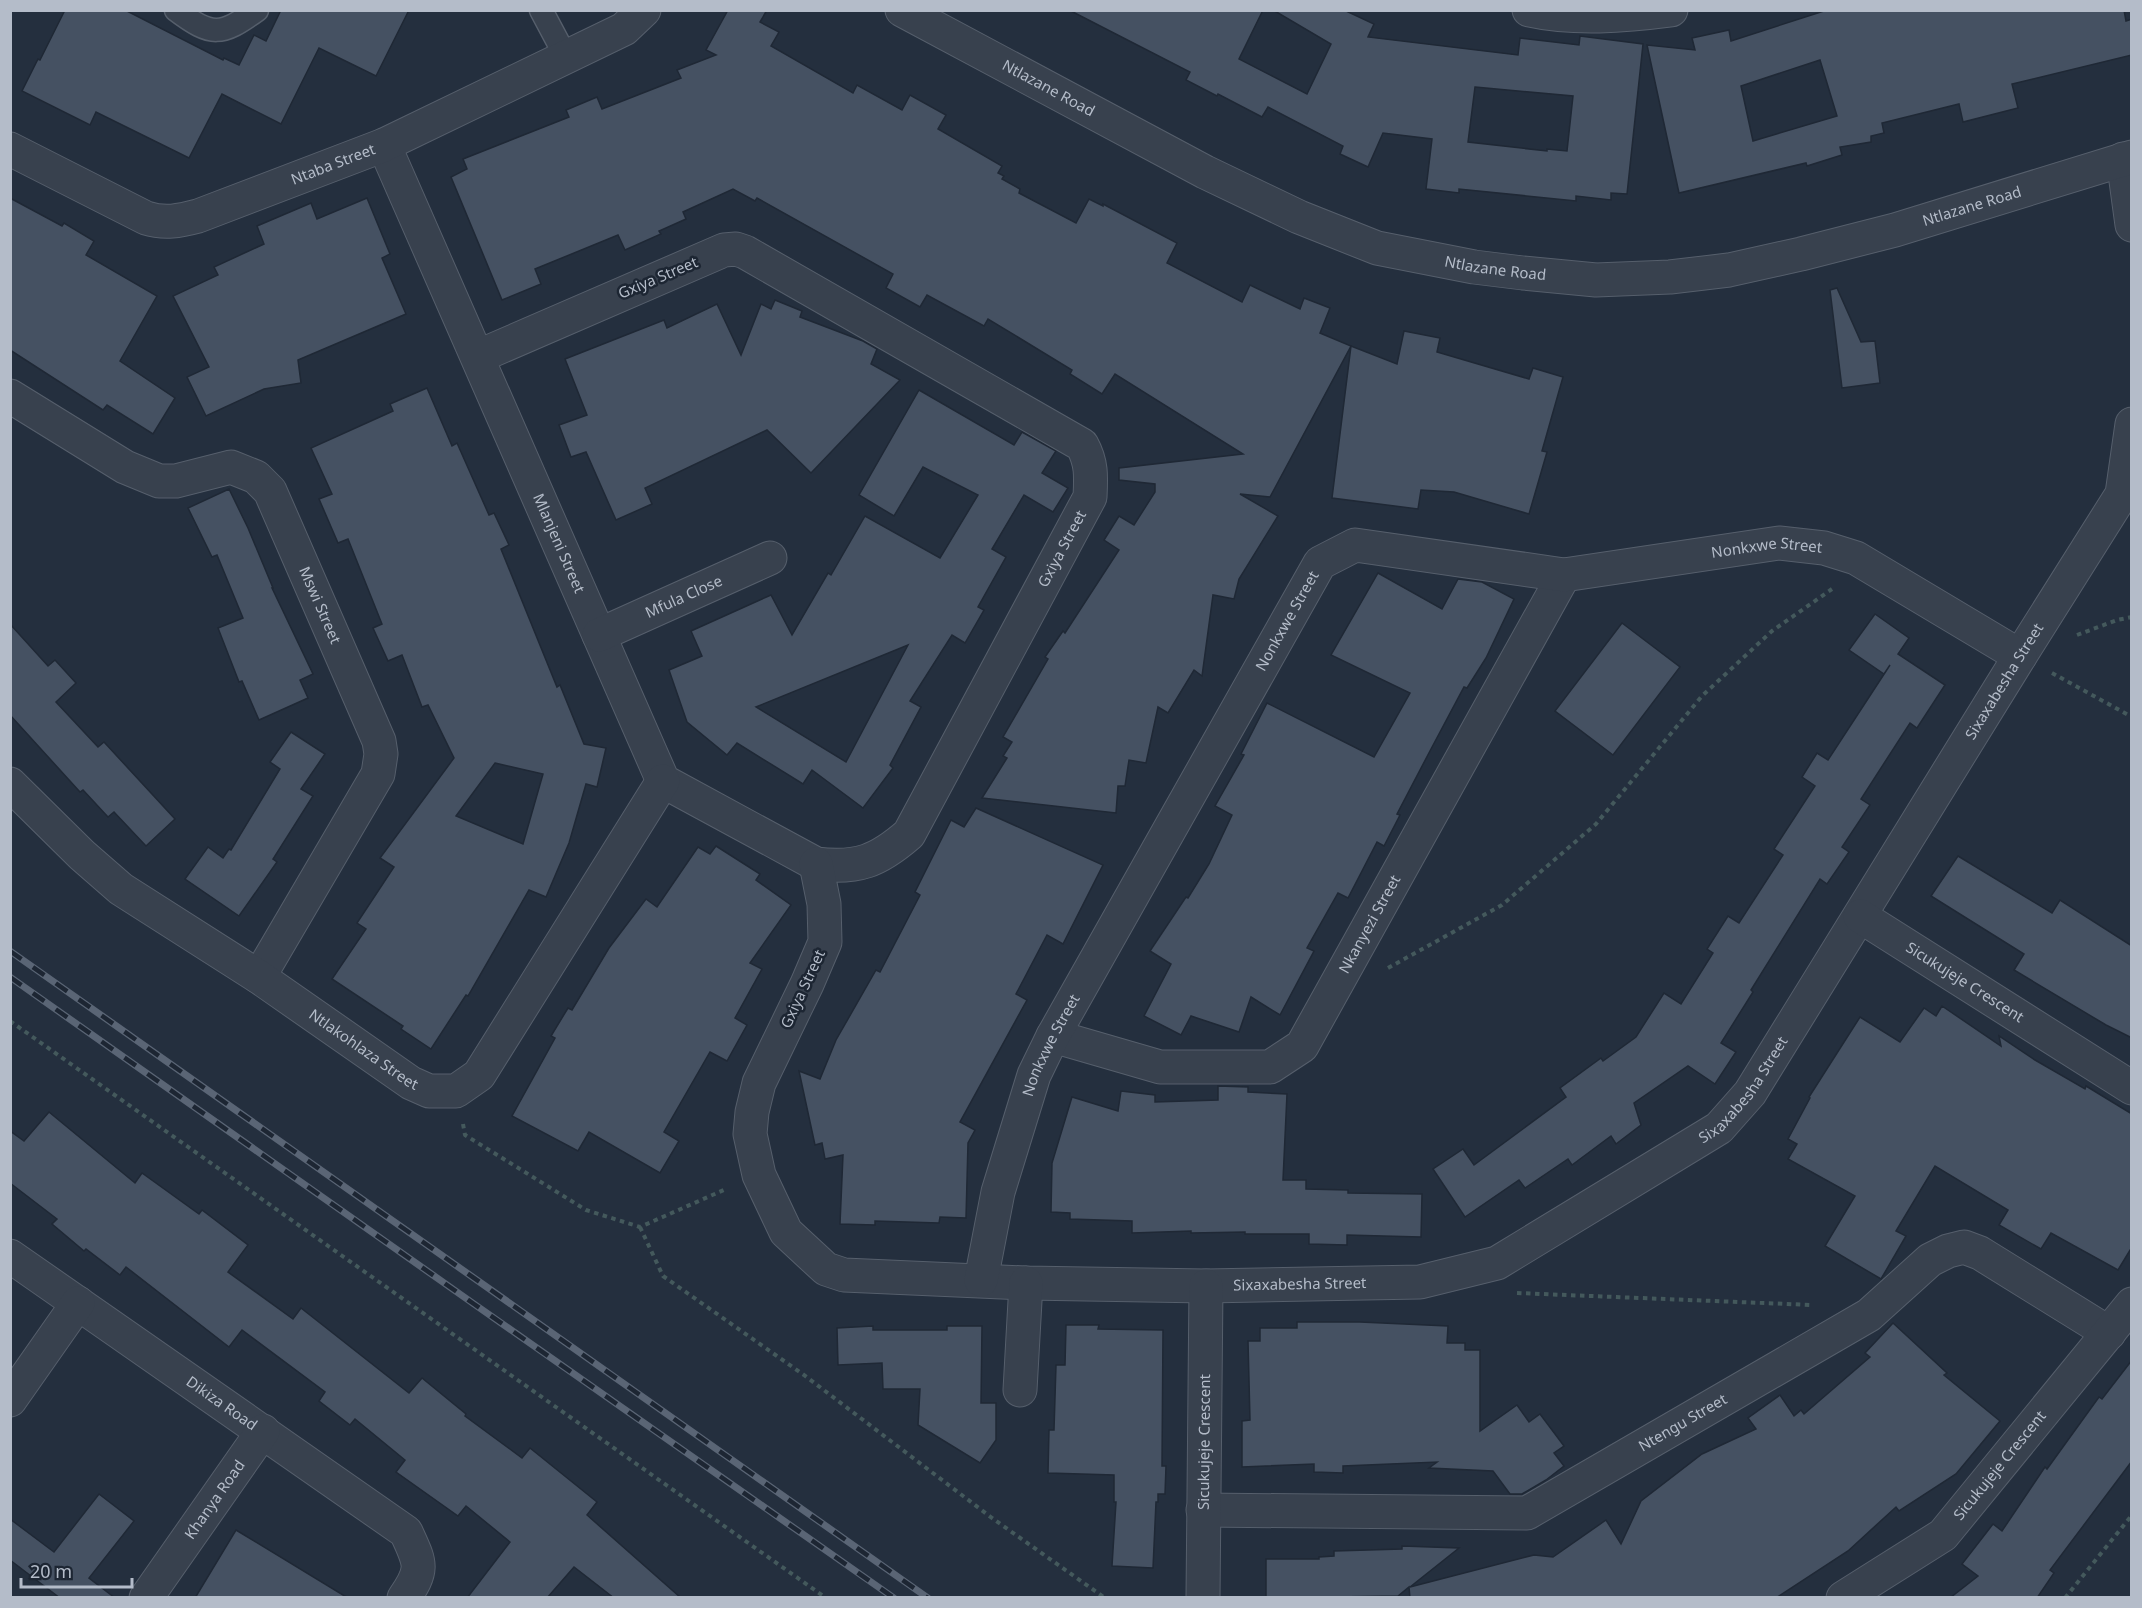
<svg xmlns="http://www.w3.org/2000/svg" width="2142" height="1608" viewBox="0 0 2142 1608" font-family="'Noto Sans',sans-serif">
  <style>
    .building { fill: #455162; stroke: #1f2835; stroke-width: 1.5; fill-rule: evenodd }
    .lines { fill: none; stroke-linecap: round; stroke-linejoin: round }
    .service-casing { stroke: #565f6c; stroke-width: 25 }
    .minor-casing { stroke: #565f6c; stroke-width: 35 }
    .tertiary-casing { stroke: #565f6c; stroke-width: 35 }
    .path { stroke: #44595c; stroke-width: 4; stroke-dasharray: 4.5 4.5; stroke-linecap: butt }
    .service { stroke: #38414e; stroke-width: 22 }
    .minor { stroke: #38414e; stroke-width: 33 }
    .tertiary { stroke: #38414e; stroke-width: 33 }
    .rail-casing { stroke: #5a6575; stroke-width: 7 }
    .rail { stroke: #1d2633; stroke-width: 4.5; stroke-dasharray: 14; stroke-linecap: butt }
    .labels { text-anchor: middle; stroke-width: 5; stroke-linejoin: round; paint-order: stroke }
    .street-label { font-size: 15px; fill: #b4bcc9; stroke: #1d2633 }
  </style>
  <rect width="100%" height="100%" fill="#242f3e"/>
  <!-- building -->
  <g class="building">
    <polygon points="65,10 125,10 223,60 224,58 239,65 254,35 266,41 281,10 409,10 376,76 319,48 281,124 222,94 189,158 96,112 90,125 22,91 38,59 40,60"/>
    <polygon points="728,10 767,10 760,22 779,32 771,46 853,93 857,85 902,110 910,95 946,115 938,129 1002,166 998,173 1004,176 1002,179 1020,189 1019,193 1076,223 1089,199 1103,206 1103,204 1177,243 1167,263 1242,302 1250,285 1300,309 1304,298 1330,308 1320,333 1351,346 1270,497 1240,494 1278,516 1239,579 1234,599 1213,595 1202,676 1194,670 1168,713 1158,707 1146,763 1129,760 1125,786 1118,786 1116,813 982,798 1007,758 1003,756 1012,742 1003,737 1048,659 1045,657 1063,631 1065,633 1119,550 1104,540 1119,516 1134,525 1155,492 1155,484 1119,480 1119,468 1243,454 1115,374 1102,394 1070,374 1072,370 988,319 984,326 927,295 920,307 886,288 893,274 757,198 755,201 733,189 683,212 686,219 659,231 661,234 625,250 618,235 535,269 541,284 502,300 451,177 467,169 463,159 569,117 566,110 597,97 602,109 681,78 677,70 716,55 706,50"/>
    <path d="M1069 10H1263L1239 59 1307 94 1331 44 1273 10H1344L1374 24 1368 37 1518 55 1520 38 1579 45 1580 36 1643 44 1627 194 1611 193V200L1576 196V201L1459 189V193L1426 189 1432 139 1383 133 1368 167 1340 154 1343 146 1268 107 1262 117 1218 94 1217 96 1186 80 1190 72ZM1475 87 1573 96 1567 151 1547 149V151L1468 142Z"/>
    <path d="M1827 10H2124L2126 21 2132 19V55L2012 84 2018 108 1963 122 1959 104 1882 123 1884 133 1871 136V142L1840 147 1842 155 1807 166 1806 163 1679 193 1647 45 1695 50 1692 38 1729 30 1731 41ZM1820 60 1837 116 1753 141 1741 86Z"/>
    <polygon points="10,198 62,226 64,223 94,241 86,255 157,296 120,361 175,398 153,434 107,405 103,410 10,350"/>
    <polygon points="367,198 390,254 382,258 406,314 298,360 301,383 264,389 206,416 187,377 209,367 173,296 218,275 214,267 264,244 257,226 311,203 317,219"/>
    <polygon points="1837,288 1861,342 1875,341 1880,383 1842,388 1830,290"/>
    <polygon points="775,300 802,311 800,317 863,341 877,349 871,364 900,380 811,473 767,430 645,488 652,504 616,520 586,452 571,457 559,425 587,415 565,359 664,320 667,328 717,304 741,355 761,304 771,309"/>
    <polygon points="1404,331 1440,338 1437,352 1529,379 1533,368 1563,377 1542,451 1547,452 1529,514 1454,492 1421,490 1418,509 1332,498 1351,346 1397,364"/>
    <path d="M427 388 452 446 457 443 489 515 494 513 509 545 501 549 557 687 560 685 584 744 606 748 597 787 586 784 569 843 546 897 529 890 468 996 466 995 431 1049 401 1029 403 1026 332 979 366 929 357 923 394 867 380 858 454 758 428 705 422 707 402 655 388 661 373 628 382 624 348 539 338 543 319 499 332 494 311 448 393 411 390 404ZM495 763 543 774 523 844 456 816Z"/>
    <path d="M919 390 1014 445 1022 432 1056 451 1042 473 1068 488 1053 512 1024 495 992 549 1006 557 978 607 984 610 965 643 952 635 910 701 921 707 890 765 893 768 863 808 812 770 803 784 737 743 727 755 687 722 669 670 702 656 691 631 771 595 792 635 828 573 831 575 865 516 940 558 978 495 923 467 894 516 859 495ZM908 645 846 762 756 707Z"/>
    <polygon points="229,489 248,528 273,588 272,588 313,674 300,680 308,698 259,720 242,681 239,682 218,628 243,618 217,555 212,557 188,508"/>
    <polygon points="1378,573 1442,609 1458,579 1482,582 1514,599 1486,658 1467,688 1464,687 1431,749 1397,814 1400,815 1384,846 1377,842 1348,898 1338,893 1307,948 1314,951 1280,1015 1251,997 1239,1032 1191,1016 1181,1035 1144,1016 1171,964 1150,951 1186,897 1188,898 1209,864 1232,815 1215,806 1244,755 1241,754 1267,703 1374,757 1410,693 1331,655"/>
    <polygon points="1875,614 1909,638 1898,654 1945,685 1917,728 1910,723 1861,799 1870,805 1842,847 1849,852 1827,884 1820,879 1751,990 1753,992 1721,1043 1736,1052 1715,1084 1688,1066 1634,1103 1641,1125 1616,1144 1611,1136 1572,1165 1568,1159 1525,1188 1519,1180 1465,1217 1433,1169 1463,1149 1474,1165 1566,1097 1560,1088 1601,1058 1603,1061 1636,1037 1664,993 1681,1004 1713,953 1707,949 1728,916 1739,923 1783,855 1774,849 1815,786 1802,777 1817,753 1828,760 1890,665 1884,674 1849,650"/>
    <polygon points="1622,623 1680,667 1613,755 1555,711"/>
    <polygon points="10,624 48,666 55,660 76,683 56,702 98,747 104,742 175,819 146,846 114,812 108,817 83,790 80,792 10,715"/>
    <polygon points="291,732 325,754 301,789 313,796 273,859 277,862 239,916 185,879 208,847 223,858 229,849 231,850 280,769 270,762"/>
    <polygon points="976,808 1103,865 1063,944 1047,935 1016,994 1027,1000 960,1122 975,1130 968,1143 966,1218 940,1217 939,1223 875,1221 875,1225 840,1224 843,1155 825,1159 822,1143 815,1145 799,1071 820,1079 836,1040 876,970 880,972 920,895 915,892 951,820 964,827"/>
    <polygon points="716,846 760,874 756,880 791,905 750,963 762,969 735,1018 747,1025 727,1061 710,1052 664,1132 679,1141 660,1173 589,1132 578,1151 512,1116 555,1038 551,1036 568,1008 572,1010 609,948 646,899 657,907 698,847 710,854"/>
    <polygon points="1958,856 2052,913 2060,900 2132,946 2132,1038 2106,1025 2014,970 2024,954 1931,896"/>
    <polygon points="1942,1006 2001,1046 1999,1036 2035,1060 2085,1089 2086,1086 2132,1114 2132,1247 2118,1270 2051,1233 2041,1249 1999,1225 2008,1210 1935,1166 1896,1231 1906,1236 1881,1279 1825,1246 1855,1196 1788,1159 1797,1144 1788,1139 1810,1098 1809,1097 1860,1017 1900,1042 1924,1008 1936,1016"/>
    <polygon points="1218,1086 1248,1087 1248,1092 1287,1094 1283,1180 1306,1180 1306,1189 1348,1190 1348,1193 1422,1194 1421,1237 1347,1235 1347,1245 1309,1244 1309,1234 1245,1234 1245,1232 1191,1233 1191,1231 1132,1233 1132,1221 1070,1219 1070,1213 1051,1212 1052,1163 1072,1097 1118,1111 1121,1091 1155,1095 1155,1102 1218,1100"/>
    <polygon points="49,1112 135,1183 142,1173 199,1214 202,1210 248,1245 228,1272 293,1319 301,1308 409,1393 422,1378 466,1414 465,1416 522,1458 530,1448 597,1502 587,1515 681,1598 614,1598 574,1567 547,1598 467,1598 510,1542 466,1506 458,1516 396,1472 405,1460 355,1419 350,1425 319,1401 325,1392 242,1330 229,1347 126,1267 120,1275 86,1249 84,1251 52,1224 57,1219 10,1183 10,1131 24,1141"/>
    <polygon points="1297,1322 1360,1322 1448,1326 1447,1343 1465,1343 1465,1350 1480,1350 1480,1431 1517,1405 1529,1422 1540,1414 1564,1446 1554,1453 1564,1466 1546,1480 1522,1494 1510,1494 1493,1471 1429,1468 1437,1462 1343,1466 1343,1473 1314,1472 1314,1464 1242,1467 1242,1421 1250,1420 1248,1341 1260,1341 1260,1328 1297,1328"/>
    <polygon points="1893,1323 1947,1373 1944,1375 2000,1421 1956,1474 1899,1511 1896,1507 1848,1551 1776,1598 1410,1598 1409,1587 1398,1596 1266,1598 1266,1559 1319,1559 1319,1557 1334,1556 1334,1551 1402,1549 1402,1546 1459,1548 1410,1587 1534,1555 1553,1557 1606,1520 1621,1544 1641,1501 1702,1454 1756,1429 1748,1418 1780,1395 1794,1416 1801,1410 1804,1414 1870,1357 1865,1353"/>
    <polygon points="1066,1325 1099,1325 1098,1329 1163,1330 1162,1466 1166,1466 1165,1494 1158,1494 1158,1502 1156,1502 1153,1568 1112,1566 1116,1502 1114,1502 1114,1475 1048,1473 1049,1430 1054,1430 1056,1365 1065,1365"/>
    <polygon points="873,1326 873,1330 947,1330 947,1326 982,1326 981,1403 996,1403 996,1440 980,1463 918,1425 920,1389 883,1389 882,1363 838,1365 837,1328"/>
    <polygon points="2132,1360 2132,1461 2050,1570 2054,1573 2037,1598 1950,1598 1978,1576 1962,1564 1993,1524 2002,1531 2045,1467 2047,1469 2099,1397 2102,1399"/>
    <polygon points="99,1494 134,1521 89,1578 115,1598 60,1598 10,1560 10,1519 54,1552"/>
    <polygon points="236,1530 348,1598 195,1598"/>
  </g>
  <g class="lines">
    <!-- service casing -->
    <g class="service-casing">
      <g id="service">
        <path d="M176 10C212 37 221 36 257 10"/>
        <polyline points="541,10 566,57"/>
      </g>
    </g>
    <!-- minor casing -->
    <g class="minor-casing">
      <g id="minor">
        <path d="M1529 10C1574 20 1625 16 1671 10"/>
        <path id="s1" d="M384 145 663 781 816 864C858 869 878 861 909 834L1090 497C1091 477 1092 463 1082 445L745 252 736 249 724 250 477 357"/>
        <path id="s2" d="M10 149 146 218C165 224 179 221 198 216L384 145 624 29 644 10"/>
        <polyline points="2123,159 2132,225"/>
        <path id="s3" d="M10 396 125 467 159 481H176L231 467 256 477 270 491 379 741 381 754 378 774 259 977"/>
        <path id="s4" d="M599 635 770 558"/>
        <path id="s5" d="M10 784 82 855 121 889 259 977 411 1083 429 1091H456L479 1075 663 781"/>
        <path id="s6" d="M816 864 824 904 825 942 807 984 759 1083 752 1112 750 1134 759 1175 786 1232 826 1269 844 1275 1026 1283 1206 1286 1420 1282 1497 1263 1719 1128 1750 1093 2020 656 2122 494 2132 424"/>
        <path id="s7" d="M1860 916 2132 1088"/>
        <path id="s8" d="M1053 1036 1160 1067H1270L1302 1046 1564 575"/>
        <path id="s9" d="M10 1256 406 1532C420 1563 425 1568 404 1598"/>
        <path id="s10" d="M981 1280 998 1192 1034 1075 1053 1036 1320 563 1355 545 1564 575 1779 543 1824 548 1856 558 2020 656"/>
        <polyline points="1020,1390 1026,1283"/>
        <polyline points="10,1400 78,1303"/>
        <path id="s11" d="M1203 1510 1527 1513 1869 1315 1930 1260 1948 1251 1964 1247 1980 1253 2109 1333"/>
        <path id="s12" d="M146 1598 263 1431"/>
        <path id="s13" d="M1203 1598 1206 1286"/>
        <path id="s14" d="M1843 1598 1943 1535 2132 1304"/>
      </g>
    </g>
    <!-- tertiary casing -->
    <g class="tertiary-casing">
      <g id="tertiary">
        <path id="s15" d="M902 10 1205 172 1299 217 1377 248 1474 267 1523 273 1596 280 1670 277 1729 270 1801 254 1895 230 2132 157"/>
      </g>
    </g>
    <!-- path -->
    <g class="path">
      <polyline points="2077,635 2117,620 2132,617"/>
      <polyline points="2052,673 2132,717"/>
      <polyline points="1388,968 1502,905 1596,824 1702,696 1772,631 1832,589"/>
      <polyline points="10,1021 826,1598"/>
      <polyline points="463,1124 465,1135 586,1210 640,1227 726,1189"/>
      <polyline points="640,1227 663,1276 804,1375 992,1518 1105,1598"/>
      <polyline points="1517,1293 1812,1305"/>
      <polyline points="2065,1598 2132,1515"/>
    </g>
    <!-- service -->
    <use href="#service" class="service"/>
    <!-- minor -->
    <use href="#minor" class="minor"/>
    <!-- tertiary -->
    <use href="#tertiary" class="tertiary"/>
    <!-- rail casing -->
    <g class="rail-casing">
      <g id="rail">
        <polyline points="10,951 928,1598"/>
        <polyline points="10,977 474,1304 894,1598"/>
      </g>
    </g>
    <!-- rail -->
    <use href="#rail" class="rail"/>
  </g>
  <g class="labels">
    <!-- street labels -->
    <g class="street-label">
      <text dy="5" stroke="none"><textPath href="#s15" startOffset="166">Ntlazane Road</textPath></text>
      <text dy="5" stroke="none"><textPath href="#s2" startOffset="350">Ntaba Street</textPath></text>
      <text dy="5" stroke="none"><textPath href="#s15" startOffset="1138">Ntlazane Road</textPath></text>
      <text dy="5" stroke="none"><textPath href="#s15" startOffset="652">Ntlazane Road</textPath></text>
      <text transform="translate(658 278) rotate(-23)" y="5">Gxiya Street</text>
      <text dy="5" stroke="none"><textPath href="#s1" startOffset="435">Mlanjeni Street</textPath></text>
      <text dy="5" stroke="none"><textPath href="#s1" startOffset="1294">Gxiya Street</textPath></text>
      <text dy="5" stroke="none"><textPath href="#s10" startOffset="1254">Nonkxwe Street</textPath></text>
      <text dy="5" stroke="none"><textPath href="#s4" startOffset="93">Mfula Close</textPath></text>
      <text dy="5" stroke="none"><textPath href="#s3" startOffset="417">Mswi Street</textPath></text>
      <text dy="5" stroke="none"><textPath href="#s10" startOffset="732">Nonkxwe Street</textPath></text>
      <text dy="5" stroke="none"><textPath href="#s6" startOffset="1911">Sixaxabesha Street</textPath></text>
      <text dy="5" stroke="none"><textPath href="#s8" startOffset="399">Nkanyezi Street</textPath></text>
      <text dy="5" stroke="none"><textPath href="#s7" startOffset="124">Sicukujeje Crescent</textPath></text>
      <text transform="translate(803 989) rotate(-65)" y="5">Gxiya Street</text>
      <text dy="5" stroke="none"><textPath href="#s10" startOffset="246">Nonkxwe Street</textPath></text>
      <text dy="5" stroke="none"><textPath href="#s5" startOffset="444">Ntlakohlaza Street</textPath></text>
      <text dy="5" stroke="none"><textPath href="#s6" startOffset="1425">Sixaxabesha Street</textPath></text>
      <text dy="5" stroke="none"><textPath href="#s6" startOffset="921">Sixaxabesha Street</textPath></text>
      <text dy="5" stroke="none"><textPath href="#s9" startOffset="258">Dikiza Road</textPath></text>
      <text dy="5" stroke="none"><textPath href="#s11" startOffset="504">Ntengu Street</textPath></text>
      <text dy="5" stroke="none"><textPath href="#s13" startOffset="156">Sicukujeje Crescent</textPath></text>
      <text dy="5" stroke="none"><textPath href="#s14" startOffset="208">Sicukujeje Crescent</textPath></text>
      <text dy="5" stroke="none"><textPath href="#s12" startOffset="120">Khanya Road</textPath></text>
    </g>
  </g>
  <!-- border -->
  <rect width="2142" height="1608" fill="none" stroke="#b4bcc9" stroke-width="24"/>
  <!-- scale -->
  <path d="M21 1578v9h111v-9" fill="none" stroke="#b4bcc9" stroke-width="3"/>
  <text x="30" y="1578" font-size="18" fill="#b4bcc9" stroke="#1d2633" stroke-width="4.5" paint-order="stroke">20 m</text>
</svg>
